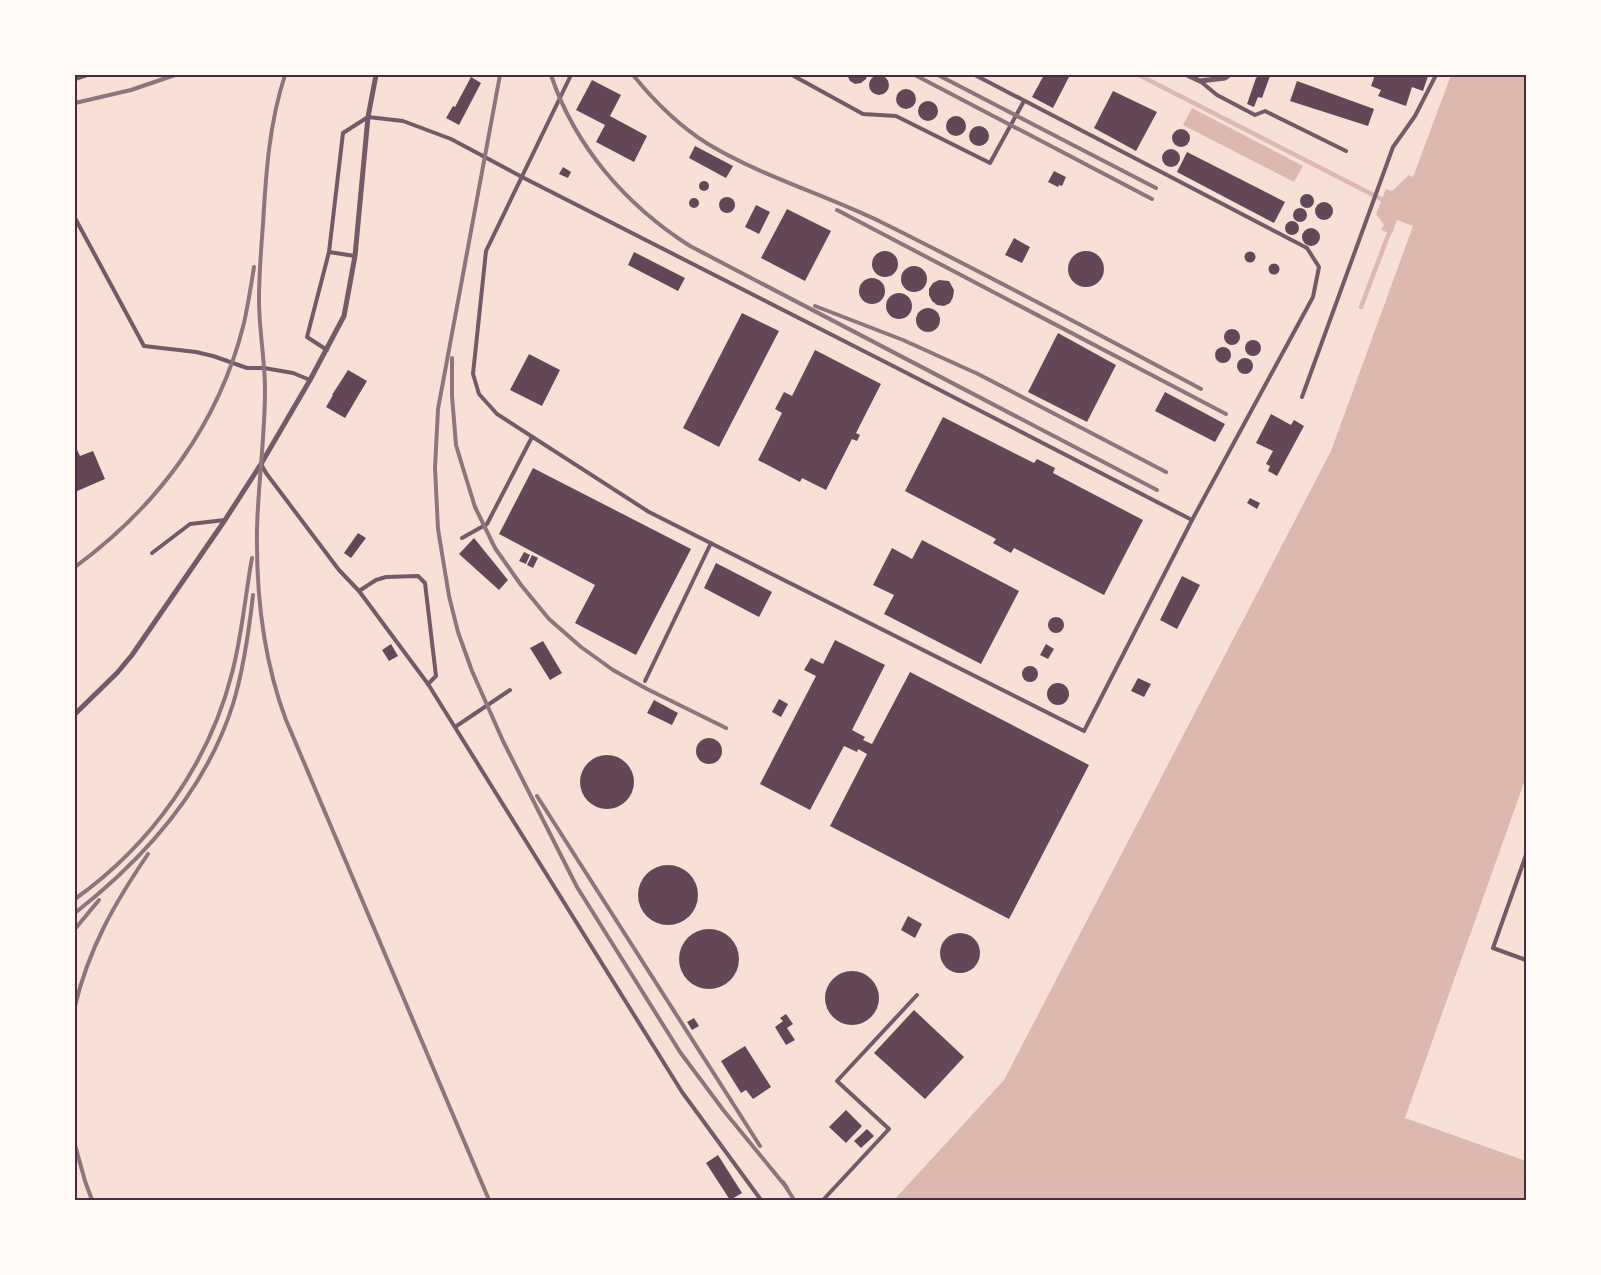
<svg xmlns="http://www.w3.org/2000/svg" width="1601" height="1275" viewBox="0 0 1601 1275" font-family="Lato,sans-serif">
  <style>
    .water { fill: #dcb8b0 }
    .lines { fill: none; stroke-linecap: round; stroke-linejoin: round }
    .stream { stroke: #dcb8b0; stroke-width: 4.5 }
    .building { fill: #644757 }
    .service { stroke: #755966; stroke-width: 4 }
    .minor { stroke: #755966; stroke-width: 5 }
    .rail { stroke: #8f747c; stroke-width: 4 }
    .neatline { fill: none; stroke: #4a2c40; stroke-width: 2 }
  </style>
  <rect width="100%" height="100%" fill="#f7e1d7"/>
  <!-- water -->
  <g class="water">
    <polygon points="1451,75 1526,75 1526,777 1405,1118 1526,1161 1526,1200 894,1200 1004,1080 1331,451 1413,226 1397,220 1392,234 1381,230 1384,225 1376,214 1386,189 1392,191 1409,175 1413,177"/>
    <polygon points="1192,108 1303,166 1294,182 1183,125"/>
  </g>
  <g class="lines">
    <!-- stream -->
    <g class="stream">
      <polyline points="1139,75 1387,202"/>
      <polyline points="1361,307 1389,233"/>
    </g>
  </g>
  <!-- building -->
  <g class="building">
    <polygon points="847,75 867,75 866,79 861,83 855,84 850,81"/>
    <polygon points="1044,75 1070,75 1053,108 1032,97"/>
    <polygon points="1259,75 1270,76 1262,98 1258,97 1254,107 1247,104 1256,78"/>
    <polygon points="1375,75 1425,75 1428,76 1423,91 1412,87 1406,106 1378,96 1381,90 1371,86"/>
    <circle cx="879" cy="85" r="10"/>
    <polygon points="471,77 481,83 459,125 446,118 453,106 455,107"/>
    <polygon points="592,80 621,95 610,116 647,136 634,162 596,142 605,125 576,110"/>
    <polygon points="1297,81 1374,109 1368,126 1290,101"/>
    <circle cx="906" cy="99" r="10"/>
    <polygon points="1113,91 1157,112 1136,151 1094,128"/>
    <circle cx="928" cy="111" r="10"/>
    <circle cx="956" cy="126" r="10"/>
    <circle cx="979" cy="136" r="10"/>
    <circle cx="1181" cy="138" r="9"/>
    <polygon points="695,146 733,166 726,178 689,158"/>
    <circle cx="1171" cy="158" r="9"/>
    <polygon points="1187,152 1285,202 1274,223 1177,172"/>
    <polygon points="563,167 571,172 568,178 559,174"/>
    <polygon points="1054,171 1066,177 1062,186 1059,185 1058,187 1048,182"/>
    <circle cx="704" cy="186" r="5"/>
    <circle cx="1307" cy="201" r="7"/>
    <circle cx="727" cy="205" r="8"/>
    <circle cx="694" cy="203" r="5"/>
    <circle cx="1324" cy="211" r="9"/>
    <polygon points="756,205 770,212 759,234 745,227"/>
    <circle cx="1300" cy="215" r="7"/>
    <polygon points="787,209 831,231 805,281 761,258"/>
    <circle cx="1292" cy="228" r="7"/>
    <circle cx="1311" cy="237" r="9"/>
    <polygon points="1014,238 1030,247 1022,263 1005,255"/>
    <circle cx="1086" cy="269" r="18"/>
    <circle cx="1250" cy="257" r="5.5"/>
    <circle cx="885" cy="264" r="13"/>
    <polygon points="634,252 685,278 678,291 628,265"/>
    <circle cx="1274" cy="269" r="5.5"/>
    <circle cx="914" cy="279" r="13"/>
    <circle cx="872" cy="291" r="13"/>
    <polygon points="939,280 949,281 954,290 953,297 950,303 944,306 937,305 932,301 929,295 929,289 933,283"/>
    <circle cx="899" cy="306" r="13"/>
    <circle cx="928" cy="320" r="12"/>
    <polygon points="742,313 779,331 719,447 683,428"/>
    <circle cx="1232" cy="337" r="8"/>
    <polygon points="1058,333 1116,365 1087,422 1028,392"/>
    <circle cx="1253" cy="348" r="8"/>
    <circle cx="1223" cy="355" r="8"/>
    <polygon points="815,350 881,384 856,433 860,435 857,441 852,439 826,490 802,478 800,482 758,460 782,413 775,409 784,392 792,396"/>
    <polygon points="529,354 560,370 542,406 510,390"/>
    <circle cx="1245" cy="366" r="8"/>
    <polygon points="348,370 367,381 345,418 326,407 333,395 332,395"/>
    <polygon points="1165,392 1225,424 1215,442 1155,411"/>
    <polygon points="1271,414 1291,425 1294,420 1304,426 1277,476 1268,471 1270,466 1266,464 1273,451 1256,443"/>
    <polygon points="943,417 1034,463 1037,459 1055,468 1053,473 1143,520 1104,595 1014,548 1011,553 993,543 996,539 905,491"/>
    <polygon points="75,445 80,456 93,451 105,479 75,492"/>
    <polygon points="533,468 691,549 636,655 575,623 595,585 499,534"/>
    <polygon points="1250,498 1260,503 1257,509 1247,503"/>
    <polygon points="358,533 366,538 351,558 344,553"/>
    <polygon points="474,538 508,580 499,590 459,554"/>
    <polygon points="922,540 1019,591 981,664 884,614 894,595 873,585 892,548 912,559"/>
    <polygon points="524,552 530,555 526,564 519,561"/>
    <polygon points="532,555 538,558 533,568 527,565"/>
    <polygon points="716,563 772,592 759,617 704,588"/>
    <polygon points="1182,576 1200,585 1177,629 1160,620"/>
    <circle cx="1056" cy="625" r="8"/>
    <polygon points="835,640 885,665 852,730 865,737 863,740 872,744 910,672 1089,765 1009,919 830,826 867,754 858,749 857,752 844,746 810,810 760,784 816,676 804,670 811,658 823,664"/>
    <polygon points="543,641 562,673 550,680 530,648"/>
    <polygon points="391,644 398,656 389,661 382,650"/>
    <polygon points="1046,644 1054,649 1048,659 1040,655"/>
    <circle cx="1030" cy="674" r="8"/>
    <polygon points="1138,678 1151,684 1144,697 1131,691"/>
    <circle cx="1058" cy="694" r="11"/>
    <polygon points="779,699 788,704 781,717 772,712"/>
    <polygon points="654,700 678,713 672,725 647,713"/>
    <circle cx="709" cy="751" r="13"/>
    <circle cx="607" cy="782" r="27"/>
    <circle cx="668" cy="895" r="30"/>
    <polygon points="908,916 922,924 915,938 901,930"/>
    <circle cx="709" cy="959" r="30"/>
    <circle cx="960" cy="953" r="20"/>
    <circle cx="852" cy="998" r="27"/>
    <polygon points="914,1010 964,1057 925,1099 874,1053"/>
    <polygon points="786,1014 793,1024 787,1028 795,1040 786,1045 775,1027 783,1021 780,1018"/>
    <polygon points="694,1018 699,1026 692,1030 687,1022"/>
    <polygon points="745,1046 771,1087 753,1099 746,1090 741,1093 721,1061"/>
    <polygon points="846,1110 862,1126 846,1143 829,1127"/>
    <polygon points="867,1129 874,1136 861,1148 854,1141"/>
    <polygon points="718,1155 742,1193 730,1200 706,1163"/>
  </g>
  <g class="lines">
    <!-- service -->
    <g class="service">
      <polyline points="792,75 863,114 896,116 990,163 1024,101"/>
      <polyline points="975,75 1307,248 1319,267 1313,297 1192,520"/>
      <polyline points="75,79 87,75"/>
      <polyline points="1200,81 1217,95 1255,115 1265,111 1346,151"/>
      <polyline points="75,218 144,346 196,352 213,356 247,368 264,368 293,373 310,380"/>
      <polyline points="329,252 355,256"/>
      <polyline points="327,350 307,337 329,252 343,133 368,117 403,121 451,139 522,177 897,368 1192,520 1084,731 649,512 497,414 479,394 473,374 486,251 571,75"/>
      <polyline points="1302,397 1393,147 1415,116 1436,75"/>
      <polyline points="261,464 266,473 339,570 359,591 428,684 682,1092 761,1200"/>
      <polyline points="462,538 487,524 532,437"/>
      <polyline points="152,553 190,524 225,520"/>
      <polyline points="359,591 376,580 386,577 418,576 425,583 436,676 428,684"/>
      <polyline points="645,681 711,543"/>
      <polyline points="455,727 510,690"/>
      <polyline points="1526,855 1493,948 1526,960"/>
      <polyline points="823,1200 889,1129 837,1081 917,995"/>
    </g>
    <!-- minor -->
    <g class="minor">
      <polyline points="1187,75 1200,81 1225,78 1229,75"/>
      <polyline points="75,714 117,673 132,655 225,520 261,464 310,380 344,316 355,256 368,117 376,75"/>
    </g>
    <!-- rail -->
    <g class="rail">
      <path d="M285 75C269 124 266 173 263 224 261 249 259 275 259 300 259 330 265 360 265 390 265 437 258 484 257 530 256 596 263 659 286 720L489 1200"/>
      <polyline points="500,75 438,409 435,468 438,529 449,596 458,632 472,671 503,741 577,887 680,1052 724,1111 787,1188"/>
      <path d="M551 75C575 147 627 206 690 246L1157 490"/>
      <path d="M633 75C654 101 679 126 708 144 763 177 826 195 883 223 990 276 1096 333 1201 389"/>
      <polyline points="915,75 1152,199"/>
      <polyline points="938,75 1156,188"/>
      <polyline points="75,103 131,90 175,75"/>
      <polyline points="837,210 1226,414"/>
      <polyline points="815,306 903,340 978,374 1166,472"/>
      <polyline points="452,358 452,396 456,445 462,465 475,507 495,548 521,585 549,619 581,647 613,670 647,689 726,728"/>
      <path d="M75 567C158 506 219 424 244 323 248 305 251 286 254 267"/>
      <polyline points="537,796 760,1146"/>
      <path d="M75 899C151 845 209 764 232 673 242 636 245 596 252 558"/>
      <path d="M75 913C145 858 206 790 233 704 244 668 249 631 253 595"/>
      <polyline points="75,929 99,900"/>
      <path d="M75 1006C89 948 114 904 148 854"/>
      <polyline points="75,1145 85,1181 92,1200"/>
      <polyline points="783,1182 794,1200"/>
    </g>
  </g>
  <!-- border -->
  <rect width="1601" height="1275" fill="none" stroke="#fffaf5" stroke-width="152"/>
  <rect x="76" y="76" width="1449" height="1123" class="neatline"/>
</svg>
